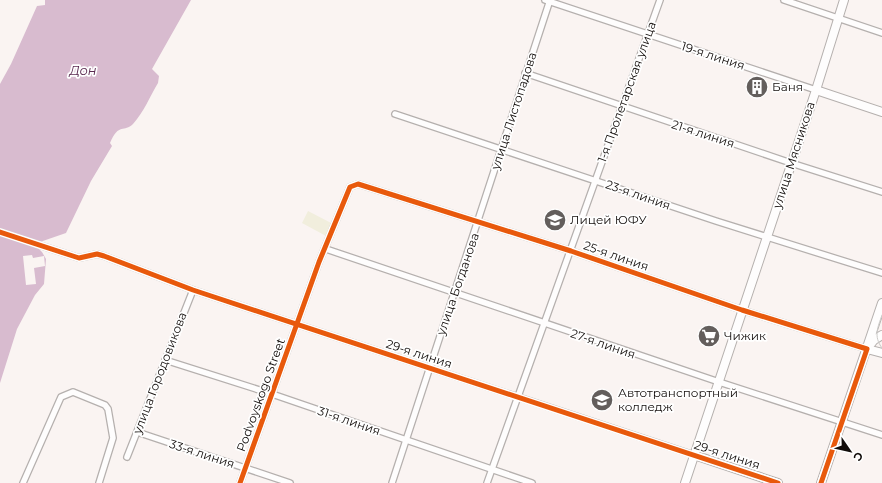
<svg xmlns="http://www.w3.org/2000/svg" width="882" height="483" viewBox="0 0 882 483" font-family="Montserrat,sans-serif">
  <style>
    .green { fill: #f1eedd }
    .water { fill: #d8bbcf }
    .pier { fill: #faf4f2 }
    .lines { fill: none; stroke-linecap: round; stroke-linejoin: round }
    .street-casing { stroke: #b5b0ae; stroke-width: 8 }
    .secondary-casing { stroke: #b5b0ae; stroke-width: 10 }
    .street { stroke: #fefdfd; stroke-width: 5.5 }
    .secondary { stroke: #fefdfd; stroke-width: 8 }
    .tram { stroke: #cbcac8; stroke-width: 1 }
    .cycleway-casing { stroke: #fff; stroke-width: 8 }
    .cycleway { stroke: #e8590c; stroke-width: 5 }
    .labels { text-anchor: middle; stroke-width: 3.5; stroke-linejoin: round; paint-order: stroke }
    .street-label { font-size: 12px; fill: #120d0b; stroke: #fff }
    .poi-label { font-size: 12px; fill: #120d0b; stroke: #fff; text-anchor: start }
    .water-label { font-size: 13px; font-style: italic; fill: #5a2950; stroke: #fff }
  </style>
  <rect width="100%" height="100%" fill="#faf4f2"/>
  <!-- green -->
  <polygon class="green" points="308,211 335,225 328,237 302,223"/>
  <!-- water -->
  <path class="water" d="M45 0H191L152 69 159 76 158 83C150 96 144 112 133 124 124 133 119 122 110 143L112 146 91 181 66 233 37 243V247L42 252 46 259 44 284 35 295 17 329 0 383V84L11 64 37 6 45 5Z"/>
  <!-- pier -->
  <polygon class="pier" points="32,255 33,258 44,256 45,266 34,268 36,284 26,285 23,256"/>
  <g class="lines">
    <!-- street casing -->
    <g class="street-casing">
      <g id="street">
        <polyline points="545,0 816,90"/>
        <polyline points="784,0 882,33"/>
        <polyline points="525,73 791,163 882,192"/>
        <polyline points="395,114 716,221 882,273"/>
        <polyline points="0,232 79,258 97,254 104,256 193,290 694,455"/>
        <polyline points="326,249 719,382 882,435"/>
        <polyline points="165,360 272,394 532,483"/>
        <polyline points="137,432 290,483"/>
        <polyline points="127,457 193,290"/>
        <polyline points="23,483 61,397 73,392 105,405 108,409 113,438 99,483"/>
        <polyline points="240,483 319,262 350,187 358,184 571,251 742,310 867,349"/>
        <polyline points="392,483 550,0"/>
        <polyline points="487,483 660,0"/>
      </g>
    </g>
    <!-- secondary casing -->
    <g class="secondary-casing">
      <g id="secondary">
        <polyline points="816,90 882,112"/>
        <polyline points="870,345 874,340 882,335"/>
        <polyline points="867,349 882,353"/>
        <polyline points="694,455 778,483"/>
        <polyline points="685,483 816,90 844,0"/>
        <polyline points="821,483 882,303"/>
      </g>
    </g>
    <!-- street -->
    <use href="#street" class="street"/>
    <!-- secondary -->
    <use href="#secondary" class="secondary"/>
    <!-- tram -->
    <path class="tram" d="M882 315C878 327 873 336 882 348"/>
    <!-- cycleway casing -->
    <g class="cycleway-casing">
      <g id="cycleway">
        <polyline points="0,232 79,258 97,254 104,256 193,290 778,483"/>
        <polyline points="240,483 319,262 350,187 358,184 571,251 742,310 867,349 821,483"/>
      </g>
    </g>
    <!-- cycleway -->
    <use href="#cycleway" class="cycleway"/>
  </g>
  <!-- icons -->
  <defs>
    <g id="building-disc" transform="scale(1.15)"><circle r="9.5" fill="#635e5c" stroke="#fff"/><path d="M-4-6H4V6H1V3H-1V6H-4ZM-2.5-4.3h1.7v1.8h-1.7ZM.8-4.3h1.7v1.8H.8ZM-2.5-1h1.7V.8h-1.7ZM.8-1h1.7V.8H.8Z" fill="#fff"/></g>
    <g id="school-disc" transform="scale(1.15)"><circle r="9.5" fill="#635e5c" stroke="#fff"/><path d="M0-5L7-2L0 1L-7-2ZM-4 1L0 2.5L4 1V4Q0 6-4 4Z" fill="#fff"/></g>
    <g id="supermarket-disc" transform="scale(1.15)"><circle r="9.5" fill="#635e5c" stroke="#fff"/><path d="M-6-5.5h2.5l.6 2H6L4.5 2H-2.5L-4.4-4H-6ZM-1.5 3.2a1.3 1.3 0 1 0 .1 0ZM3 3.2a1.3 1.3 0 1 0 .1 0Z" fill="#fff"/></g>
    <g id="university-disc" transform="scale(1.15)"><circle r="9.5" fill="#635e5c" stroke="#fff"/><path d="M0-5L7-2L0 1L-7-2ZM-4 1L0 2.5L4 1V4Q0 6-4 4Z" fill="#fff"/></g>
  </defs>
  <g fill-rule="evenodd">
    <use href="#building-disc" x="757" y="87"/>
    <use href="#school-disc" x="555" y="220"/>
    <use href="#supermarket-disc" x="709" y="336"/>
    <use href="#university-disc" x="602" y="400"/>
  </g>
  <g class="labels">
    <!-- street labels -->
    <g class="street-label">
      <text transform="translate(713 56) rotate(18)" y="4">19-я линия</text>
      <text transform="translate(627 92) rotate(-70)" y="4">1-я Пролетарская улица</text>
      <text transform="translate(514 111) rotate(-72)" y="4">улица Листопадова</text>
      <text transform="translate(703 134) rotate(18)" y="4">21-я линия</text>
      <text transform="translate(794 155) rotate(-72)" y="4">улица Мясникова</text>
      <text transform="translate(638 195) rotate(19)" y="4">23-я линия</text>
      <text transform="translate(616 256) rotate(19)" y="4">25-я линия</text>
      <text transform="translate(458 284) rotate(-71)" y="4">улица Богданова</text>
      <text transform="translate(603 344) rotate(19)" y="4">27-я линия</text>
      <text transform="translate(419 354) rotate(18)" y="4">29-я линия</text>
      <text transform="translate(160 373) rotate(-69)" y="4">улица Городовикова</text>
      <text transform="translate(261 395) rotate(-70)" y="4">Podvoyskogo Street</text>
      <text transform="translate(349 421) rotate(19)" y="4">31-я линия</text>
      <text transform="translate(202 454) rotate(18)" y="4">33-я линия</text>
      <text transform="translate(727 455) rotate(18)" y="4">29-я линия</text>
    </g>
    <!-- poi labels -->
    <g class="poi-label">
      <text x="772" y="91">Баня</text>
      <text x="570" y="224">Лицей ЮФУ</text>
      <text x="724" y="340">Чижик</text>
      <text x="618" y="397">Автотранспортный<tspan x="618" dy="14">колледж</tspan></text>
    </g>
    <!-- water labels -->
    <g class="water-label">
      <text x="83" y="75">Дон</text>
    </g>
  </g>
  <!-- north arrow -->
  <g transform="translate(850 451) rotate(124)" stroke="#ffffff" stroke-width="3" paint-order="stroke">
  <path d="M0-3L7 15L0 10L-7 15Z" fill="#120d0b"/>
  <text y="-6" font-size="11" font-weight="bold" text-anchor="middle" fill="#120d0b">С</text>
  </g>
</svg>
